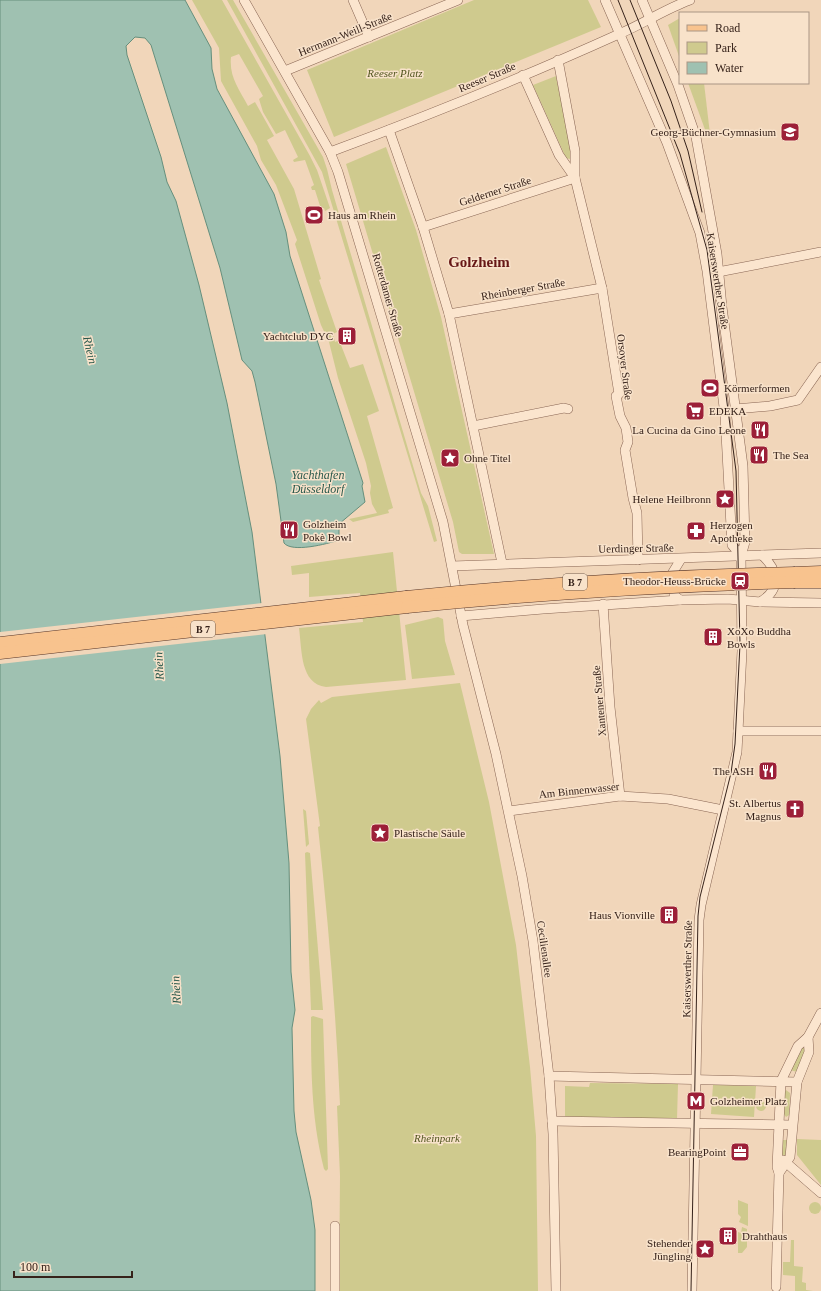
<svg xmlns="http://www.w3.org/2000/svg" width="821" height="1291" viewBox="0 0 821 1291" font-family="Georgia,serif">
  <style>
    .green { fill: #cfca8e }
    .water { fill: #9fc1b1; stroke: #668f7d }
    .pier { fill: #f1d6ba }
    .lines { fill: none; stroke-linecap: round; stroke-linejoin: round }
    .minor-casing { stroke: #896654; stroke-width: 10 }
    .major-casing { stroke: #563529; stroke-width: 13 }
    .minor { stroke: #fbe5ce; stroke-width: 9 }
    .major { stroke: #f8c38e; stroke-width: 12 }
    .tram { stroke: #36221a; stroke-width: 1 }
    .major-bridge-casing { stroke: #563529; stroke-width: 13; stroke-linecap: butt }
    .major-bridge { stroke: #f8c38e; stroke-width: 12 }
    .labels { text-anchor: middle; stroke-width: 3; stroke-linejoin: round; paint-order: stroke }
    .shield { fill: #f8e2ca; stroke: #705c4f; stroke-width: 1 }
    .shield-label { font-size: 10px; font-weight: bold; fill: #36221a }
    .street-label { font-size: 11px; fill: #36221a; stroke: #f8e2ca }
    .park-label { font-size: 11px; font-style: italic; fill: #51551f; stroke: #f8e2ca }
    .poi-label { font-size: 11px; fill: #36221a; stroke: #f8e2ca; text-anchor: start }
    .water-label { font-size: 12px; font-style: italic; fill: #28584b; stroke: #f8e2ca }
    .district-label { font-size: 15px; font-weight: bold; fill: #661716; stroke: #f8e2ca }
  </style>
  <rect width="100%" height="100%" fill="#f1d6ba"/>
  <!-- green -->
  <g class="green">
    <path d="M192 0H222L310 156 317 170 330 208 325 211 324 208 321 209 315 190H312L311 187 314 185 305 160 294 162 293 160 298 157 285 130 276 134 263 112 259 99 263 96 239 54 231 57C229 77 239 89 248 106L255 102 274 136 267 140 294 189 321 279 319 280 337 332 333 334 335 342 339 340 350 368 363 364 379 411 367 416 393 508 388 510 389 513 353 522 349 519 377 513 372 504 370 493 371 486 366 463 338 378 329 342 321 325 295 244 297 240 276 185 261 160 257 146 221 81 219 48Z"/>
    <polygon points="227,0 233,0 323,157 327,169 332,190 421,493 428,506 437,541 434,542 322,172"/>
    <polygon points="474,0 588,0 601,27 334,137 307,70"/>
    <polygon points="680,18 680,59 668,25"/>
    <polygon points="556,76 572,155 570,159 566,158 533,85"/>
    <polygon points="688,83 704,83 710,134 707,135"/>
    <polygon points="386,147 416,230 441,317 494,554 462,554 459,552 453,522 346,164"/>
    <path d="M393 552 406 680 326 687C300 684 302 650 299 628L363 622 360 593 309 597V573L292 575 291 566Z"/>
    <polygon points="438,617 443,619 445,641 455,675 412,679 405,625"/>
    <path d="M460 683 489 802 516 945 530 1067 536 1136 538 1291H339L340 1176 337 1106 340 1105C336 1012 328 920 318 827L320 826 306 719 311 709 319 700 321 703 332 697Z"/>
    <polygon points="303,809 306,811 309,844 306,847"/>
    <polygon points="307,852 310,853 323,1010 311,1010 305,853"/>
    <path d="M313 1016 323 1019 328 1169 326 1171 324 1169C311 1119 311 1069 311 1017Z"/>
    <polygon points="802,1048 804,1048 805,1050 797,1072 790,1070"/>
    <polygon points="590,1083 678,1084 677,1119 565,1117 565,1086 589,1087"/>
    <polygon points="713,1085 756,1086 754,1117 711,1114"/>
    <polygon points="786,1090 790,1093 789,1115 786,1117 784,1114 785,1092"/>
    <circle cx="761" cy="1106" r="5"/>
    <polygon points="797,1139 821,1140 821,1185 797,1155"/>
    <polygon points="782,1140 787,1140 786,1157 781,1157"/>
    <polygon points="738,1200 748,1204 748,1226 739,1222 741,1217 738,1214"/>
    <circle cx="815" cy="1208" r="6"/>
    <polygon points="742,1227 747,1229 747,1247 742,1253 738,1253 738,1232 741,1233"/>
    <polygon points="791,1240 794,1240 794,1266 803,1267 802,1282 806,1283 806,1290 813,1291 795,1291 795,1276 783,1275 783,1262 790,1262"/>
  </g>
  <!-- water -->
  <path class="water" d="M0 0H185L211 48 212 69 217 89 274 194 286 232 290 256 363 483 362 486 365 502 339 524V540C327 544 292 553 284 543L276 484 255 382 252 371 242 360 220 268 151 45 145 38 135 37 126 46 127 55 161 157 167 182 176 201 199 285 227 403 252 532 280 756 289 863 291 972 295 1010 292 1028 294 1111 296 1132 311 1200 315 1230V1291H0Z"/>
  <!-- pier -->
  <polygon class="pier" points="262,603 267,634 0,664 0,632"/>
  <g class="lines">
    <!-- minor casing -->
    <g class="minor-casing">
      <g id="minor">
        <polyline points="244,0 330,152 338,172 443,522 463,625 496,754 522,876 533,941 549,1076 553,1134 556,1291"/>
        <polyline points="353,0 369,37"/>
        <polyline points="605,0 667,143 700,233 707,271 725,415 732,545 741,556"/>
        <polyline points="642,0 678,85 696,137 717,254 722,307 743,466 745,542 741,556 742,651 737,752 701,905 699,920 692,1291"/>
        <polyline points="558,60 575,151 575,178 602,288 619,394 616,396 620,416 626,428 628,442 625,450 633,498 637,513 638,560"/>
        <polyline points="285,71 458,0"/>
        <polyline points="523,75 559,155 575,178"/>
        <polyline points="389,130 423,227 449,314 502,563"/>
        <path d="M330 152C427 116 524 77 619 34 643 24 665 9 690 0"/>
        <polyline points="423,227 575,178"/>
        <polyline points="718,272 821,252"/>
        <polyline points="449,314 602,288"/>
        <polyline points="735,409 770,406 798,400 821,367"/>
        <polyline points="473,426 564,408 568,409"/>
        <polyline points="452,566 821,553"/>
        <polyline points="680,600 674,595 673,572 681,559"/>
        <path d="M760 602C782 589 778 570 762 555"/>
        <polyline points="603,604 610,707 620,796"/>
        <polyline points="461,616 543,609 680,600 728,599 760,602 821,603"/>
        <polyline points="738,731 821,731"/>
        <polyline points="509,811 620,796 668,799 723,810"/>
        <polyline points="549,1076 797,1082"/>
        <polyline points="552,1121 792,1125"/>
        <polyline points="783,1160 821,1193"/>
        <polyline points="779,1173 790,1157 797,1082 809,1052 808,1037"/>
        <polyline points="335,1226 335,1291"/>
        <polyline points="776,1287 779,1173 777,1167 781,1081 798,1046 808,1037 821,1013"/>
      </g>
    </g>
    <!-- major casing -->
    <g class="major-casing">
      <g id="major">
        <polyline points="795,573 821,572"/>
        <polyline points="795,582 821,582"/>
        <polyline points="0,643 406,597"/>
        <polyline points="0,653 407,607"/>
      </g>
    </g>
    <!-- minor -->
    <use href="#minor" class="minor"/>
    <!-- major -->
    <use href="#major" class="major"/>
    <!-- tram -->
    <g class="tram">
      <polyline points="618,0 680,154 707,250 736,471 740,644 735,744 731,773 700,897 698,916 691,1291"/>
      <polyline points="630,0 671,101 688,151 702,212"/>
    </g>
    <!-- major-bridge casing -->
    <g class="major-bridge-casing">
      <g id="major-bridge">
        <path d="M406 597C535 584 665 576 795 573"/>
        <path d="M407 607C536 594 665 586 795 582"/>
      </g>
    </g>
    <!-- major-bridge -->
    <use href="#major-bridge" class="major-bridge"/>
  </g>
  <!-- icons -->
  <defs>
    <g id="school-square" transform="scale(1)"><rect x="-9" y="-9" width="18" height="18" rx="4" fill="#9c1f38" stroke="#f8e2ca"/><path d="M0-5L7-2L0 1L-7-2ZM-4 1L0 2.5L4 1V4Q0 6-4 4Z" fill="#fff"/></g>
    <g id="stadium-square" transform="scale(1)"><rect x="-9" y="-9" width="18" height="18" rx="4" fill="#9c1f38" stroke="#f8e2ca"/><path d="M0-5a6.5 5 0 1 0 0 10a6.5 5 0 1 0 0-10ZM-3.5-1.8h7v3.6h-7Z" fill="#fff"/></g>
    <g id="building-square" transform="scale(1)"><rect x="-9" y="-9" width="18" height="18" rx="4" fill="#9c1f38" stroke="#f8e2ca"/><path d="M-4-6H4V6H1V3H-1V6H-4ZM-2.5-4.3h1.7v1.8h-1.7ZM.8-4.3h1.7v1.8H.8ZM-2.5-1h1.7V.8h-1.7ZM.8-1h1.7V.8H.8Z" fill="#fff"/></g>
    <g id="supermarket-square" transform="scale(1)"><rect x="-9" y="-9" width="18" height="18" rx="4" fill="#9c1f38" stroke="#f8e2ca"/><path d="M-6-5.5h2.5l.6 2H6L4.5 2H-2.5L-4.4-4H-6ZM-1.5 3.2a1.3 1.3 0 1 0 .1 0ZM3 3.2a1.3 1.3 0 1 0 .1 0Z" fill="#fff"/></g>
    <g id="restaurant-square" transform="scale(1)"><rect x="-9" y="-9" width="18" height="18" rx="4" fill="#9c1f38" stroke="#f8e2ca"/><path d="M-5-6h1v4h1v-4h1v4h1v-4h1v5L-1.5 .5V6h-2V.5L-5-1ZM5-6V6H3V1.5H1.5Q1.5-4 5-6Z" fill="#fff"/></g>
    <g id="sight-square" transform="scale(1)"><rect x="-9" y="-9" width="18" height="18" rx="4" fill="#9c1f38" stroke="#f8e2ca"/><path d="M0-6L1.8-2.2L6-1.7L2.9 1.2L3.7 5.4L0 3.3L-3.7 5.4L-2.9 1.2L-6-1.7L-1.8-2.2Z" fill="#fff"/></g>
    <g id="pharmacy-square" transform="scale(1)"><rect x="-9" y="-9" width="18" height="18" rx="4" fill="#9c1f38" stroke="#f8e2ca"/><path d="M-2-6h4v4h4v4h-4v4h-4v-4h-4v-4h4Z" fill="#fff"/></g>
    <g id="station-square" transform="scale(1)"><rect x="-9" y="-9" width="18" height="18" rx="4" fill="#9c1f38" stroke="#f8e2ca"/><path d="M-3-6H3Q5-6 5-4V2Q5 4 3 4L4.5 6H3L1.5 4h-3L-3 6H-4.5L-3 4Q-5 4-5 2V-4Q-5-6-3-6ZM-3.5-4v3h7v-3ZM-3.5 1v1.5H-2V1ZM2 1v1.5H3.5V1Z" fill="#fff"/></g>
    <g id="church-square" transform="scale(1)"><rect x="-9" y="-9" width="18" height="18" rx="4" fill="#9c1f38" stroke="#f8e2ca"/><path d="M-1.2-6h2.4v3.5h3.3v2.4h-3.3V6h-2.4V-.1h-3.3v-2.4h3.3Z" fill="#fff"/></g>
    <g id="metro-square" transform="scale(1)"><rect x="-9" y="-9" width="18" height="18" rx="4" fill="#9c1f38" stroke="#f8e2ca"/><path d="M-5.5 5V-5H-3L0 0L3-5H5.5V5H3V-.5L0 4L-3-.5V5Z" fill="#fff"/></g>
    <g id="office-square" transform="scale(1)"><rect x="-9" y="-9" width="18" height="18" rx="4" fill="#9c1f38" stroke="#f8e2ca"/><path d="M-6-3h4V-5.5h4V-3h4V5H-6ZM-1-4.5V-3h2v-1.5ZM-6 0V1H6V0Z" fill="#fff"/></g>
  </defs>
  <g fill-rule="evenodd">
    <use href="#school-square" x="790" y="132"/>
    <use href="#stadium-square" x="314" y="215"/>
    <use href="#building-square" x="347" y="336"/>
    <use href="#stadium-square" x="710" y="388"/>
    <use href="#supermarket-square" x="695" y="411"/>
    <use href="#restaurant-square" x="760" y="430"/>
    <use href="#restaurant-square" x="759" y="455"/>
    <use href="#sight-square" x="450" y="458"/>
    <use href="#sight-square" x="725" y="499"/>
    <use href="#restaurant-square" x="289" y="530"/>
    <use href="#pharmacy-square" x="696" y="531"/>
    <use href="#station-square" x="740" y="581"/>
    <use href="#building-square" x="713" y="637"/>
    <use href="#restaurant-square" x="768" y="771"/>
    <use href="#church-square" x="795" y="809"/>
    <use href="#sight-square" x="380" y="833"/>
    <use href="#building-square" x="669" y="915"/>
    <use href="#metro-square" x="696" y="1101"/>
    <use href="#office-square" x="740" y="1152"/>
    <use href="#building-square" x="728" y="1236"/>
    <use href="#sight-square" x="705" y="1249"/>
  </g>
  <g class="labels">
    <!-- shield labels -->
    <g class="shield">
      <rect x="563" y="574" width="24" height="16" rx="3"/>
      <rect x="191" y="621" width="24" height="16" rx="3"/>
    </g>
    <g class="shield-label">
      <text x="575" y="586">B 7</text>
      <text x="203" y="633">B 7</text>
    </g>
    <!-- street labels -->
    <g class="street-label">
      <text transform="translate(345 34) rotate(-22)" y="4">Hermann-Weill-Straße</text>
      <text transform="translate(487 77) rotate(-23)" y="4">Reeser Straße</text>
      <text transform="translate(495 191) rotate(-18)" y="4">Gelderner Straße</text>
      <text transform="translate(718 281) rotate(81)" y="4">Kaiserswerther Straße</text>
      <text transform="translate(523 289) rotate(-10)" y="4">Rheinberger Straße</text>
      <text transform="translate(388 295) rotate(74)" y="4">Rotterdamer Straße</text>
      <text transform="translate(625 367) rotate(83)" y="4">Orsoyer Straße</text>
      <text transform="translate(636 548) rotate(-1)" y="4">Uerdinger Straße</text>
      <text transform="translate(599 701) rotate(-95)" y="4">Xantener Straße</text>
      <text transform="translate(579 790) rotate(-6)" y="4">Am Binnenwasser</text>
      <text transform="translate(545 949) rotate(82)" y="4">Cecilienallee</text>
      <text transform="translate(687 969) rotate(-89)" y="4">Kaiserswerther Straße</text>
    </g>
    <!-- park labels -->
    <g class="park-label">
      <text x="395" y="77">Reeser Platz</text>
      <text x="437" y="1142">Rheinpark</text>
    </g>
    <!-- poi labels -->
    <g class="poi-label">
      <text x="776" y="136" text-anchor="end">Georg-Büchner-Gymnasium</text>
      <text x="328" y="219">Haus am Rhein</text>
      <text x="333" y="340" text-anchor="end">Yachtclub DYC</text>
      <text x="724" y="392">Körmerformen</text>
      <text x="709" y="415">EDEKA</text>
      <text x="746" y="434" text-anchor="end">La Cucina da Gino Leone</text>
      <text x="773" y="459">The Sea</text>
      <text x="464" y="462">Ohne Titel</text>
      <text x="711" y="503" text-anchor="end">Helene Heilbronn</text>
      <text x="303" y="528">Golzheim<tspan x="303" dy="13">Pokè Bowl</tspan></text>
      <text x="710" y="529">Herzogen<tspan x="710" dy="13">Apotheke</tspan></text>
      <text x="726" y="585" text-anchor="end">Theodor-Heuss-Brücke</text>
      <text x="727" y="635">XoXo Buddha<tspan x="727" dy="13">Bowls</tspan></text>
      <text x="754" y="775" text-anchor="end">The ASH</text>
      <text x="781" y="807" text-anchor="end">St. Albertus<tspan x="781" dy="13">Magnus</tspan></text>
      <text x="394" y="837">Plastische Säule</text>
      <text x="655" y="919" text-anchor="end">Haus Vionville</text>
      <text x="710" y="1105">Golzheimer Platz</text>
      <text x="726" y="1156" text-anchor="end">BearingPoint</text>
      <text x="742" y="1240">Drahthaus</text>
      <text x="691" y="1247" text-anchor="end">Stehender<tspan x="691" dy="13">Jüngling</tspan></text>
    </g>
    <!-- water labels -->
    <g class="water-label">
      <text transform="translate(90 350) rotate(77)" y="4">Rhein</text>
      <text x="318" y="479">Yachthafen<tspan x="318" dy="14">Düsseldorf</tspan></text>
      <text transform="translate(159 666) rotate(-93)" y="4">Rhein</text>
      <text transform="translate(176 990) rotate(-93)" y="4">Rhein</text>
    </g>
    <!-- district labels -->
    <g class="district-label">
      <text x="479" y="267">Golzheim</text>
    </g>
  </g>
  <!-- legend -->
  <rect x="679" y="12" width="130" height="72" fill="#f8e2ca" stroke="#aa9584"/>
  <rect x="687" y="25" width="20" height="6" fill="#f8c38e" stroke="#aa9584"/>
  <text x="715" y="32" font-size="12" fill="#36221a">Road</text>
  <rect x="687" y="42" width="20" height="12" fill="#cfca8e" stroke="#aa9584"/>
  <text x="715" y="52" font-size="12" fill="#36221a">Park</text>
  <rect x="687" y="62" width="20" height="12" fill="#9fc1b1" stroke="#aa9584"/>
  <text x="715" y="72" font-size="12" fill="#36221a">Water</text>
  <!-- scale -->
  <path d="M14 1271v6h118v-6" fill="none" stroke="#36221a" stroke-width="2"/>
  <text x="20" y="1271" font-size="12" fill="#36221a" stroke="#f8e2ca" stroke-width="3" paint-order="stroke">100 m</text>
</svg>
